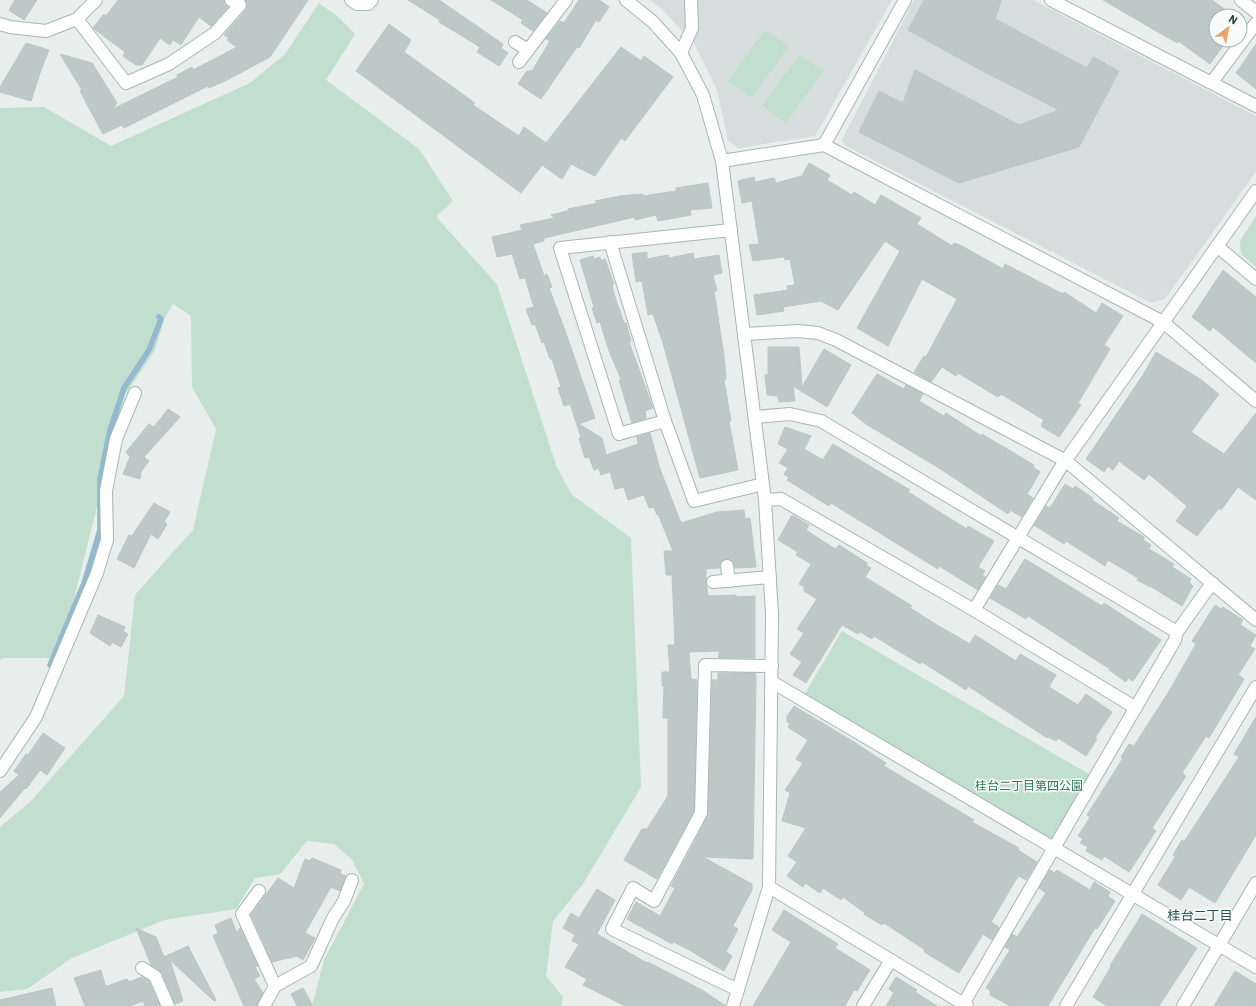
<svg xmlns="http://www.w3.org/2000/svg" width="1256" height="1006" viewBox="0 0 1256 1006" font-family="'IBM Plex Sans','Noto Sans JP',sans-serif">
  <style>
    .built { fill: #d5dedc }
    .green { fill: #c1decf }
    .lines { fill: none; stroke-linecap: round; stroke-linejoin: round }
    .stream { stroke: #93b9cf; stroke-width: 5.5 }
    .building { fill: #bcc9c6; stroke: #b9c8c5 }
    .minor-casing { stroke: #a9b6b4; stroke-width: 14 }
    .minor { stroke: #fff; stroke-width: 12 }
    .labels { text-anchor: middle; stroke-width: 3; stroke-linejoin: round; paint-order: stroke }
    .park-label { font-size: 12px; fill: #32755a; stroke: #f7fbfa }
    .neighbourhood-label { font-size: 13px; fill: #235150; stroke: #f7fbfa }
  </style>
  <rect width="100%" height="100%" fill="#e7eeec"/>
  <!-- built -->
  <g class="built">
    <polygon points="650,0 892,0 815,136 739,148 728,141 717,90 695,45 662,9"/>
    <polygon points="914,0 1033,0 1256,116 1256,172 1165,299 1151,303 846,146 842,140"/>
  </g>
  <!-- green -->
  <g class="green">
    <polygon points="319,3 338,17 355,34 326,80 419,149 453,201 436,217 497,284 556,465 571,494 631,538 641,787 583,884 553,921 546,976 563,997 561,1006 312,1006 324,960 364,884 352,860 334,844 307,841 280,874 255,878 236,909 164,920 72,958 27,989 0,992 0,827 31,801 124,696 135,595 193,530 216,429 192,387 191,316 173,304 165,317 155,350 125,395 59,658 3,658 0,660 0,108 44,107 111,146 250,83 285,54"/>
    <polygon points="765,30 789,46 752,98 728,81"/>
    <polygon points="799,55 823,71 786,123 762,106"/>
    <polygon points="1256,216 1256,267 1241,254 1240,241"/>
    <polygon points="842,631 1094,777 1054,847 801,700"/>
  </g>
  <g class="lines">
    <!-- stream -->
    <polyline class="stream" points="50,665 84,583 100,530 100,479 110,430 124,388 149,350 161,319 159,317"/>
  </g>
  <!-- building -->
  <g class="building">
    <polygon points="15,0 37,0 24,20 9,10"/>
    <polygon points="118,0 224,0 228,7 211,26 199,17 181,45 173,40 170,45 160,38 142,65 136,65 123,56 125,52 93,28 104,14 106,16"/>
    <polygon points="245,0 308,0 270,57 227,80 209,88 208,86 124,128 122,125 103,134 80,91 82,90 60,54 92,63 117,103 113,109 178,77 177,75 192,67 193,70 237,47 227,40 229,38 224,35 246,10 247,6"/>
    <polygon points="408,0 439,0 503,44 501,48 508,53 499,66 477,52 480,47 439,22 440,20"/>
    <polygon points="491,0 527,0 547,13 533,31 521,23 523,20"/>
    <polygon points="579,0 599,0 609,7 599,22 596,20 579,48 577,47 541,99 518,84 527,71 529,72 530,70 532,71 550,41 546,39 560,21 564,23 565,21"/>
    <polygon points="924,0 1001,0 995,19 1087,68 1093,57 1119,71 1079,147 959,183 859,132 879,91 903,103 915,70 1019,125 1059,110 979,69 908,30"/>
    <polygon points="1103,0 1212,0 1234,16 1216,16 1216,40 1227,40 1210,64 1178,41 1177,43"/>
    <polygon points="389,24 411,40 404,52 475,103 473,105 519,136 524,127 546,143 621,47 641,61 644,56 673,77 625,141 621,138 595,176 571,164 562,179 542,165 521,193 356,71"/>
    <polygon points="26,43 49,50 41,70 31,101 0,92 0,87"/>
    <polygon points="1256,44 1256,89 1236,73"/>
    <polygon points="809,163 830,175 827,180 852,195 854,192 875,205 881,195 921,218 917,224 952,246 954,243 960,245 1003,269 1005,264 1063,294 1064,292 1096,313 1102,303 1123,316 1104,345 1110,349 1078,403 1081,405 1059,437 1041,426 1044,420 1001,394 998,397 958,373 956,376 942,367 931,382 914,372 924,356 926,357 957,299 922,279 888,346 857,328 900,251 885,241 838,310 821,301 783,307 784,311 757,315 754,295 788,290 787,286 795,285 790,259 785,260 784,257 753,261 749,245 759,244 752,201 742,203 738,181 754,177 755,182 774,178 776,183 802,176"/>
    <polygon points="708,183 712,208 690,210 691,215 658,221 656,215 635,220 635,217 544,238 544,241 533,244 544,276 547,274 552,287 549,288 567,336 595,418 579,424 602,438 606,455 638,444 637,437 650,433 660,469 681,523 717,512 731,511 744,510 745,519 750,518 756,567 735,568 733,561 726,559 720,563 720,568 706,569 706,582 708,596 736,595 736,597 755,596 755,658 719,658 719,651 689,652 691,679 697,680 694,811 657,879 624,860 642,829 647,829 668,796 668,718 663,718 664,686 662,686 662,672 670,672 668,645 675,645 672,575 666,575 664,551 673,551 658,514 657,515 654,507 649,508 644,495 628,500 624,487 615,489 610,472 601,475 599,468 594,470 589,457 585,458 579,438 581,437 570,404 564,406 558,388 561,387 552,359 550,359 544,342 542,343 535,324 532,325 526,309 534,307 525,278 520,279 512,254 497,257 492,237 522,230 520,225 555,218 551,215 568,211 568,209 598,203 595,201 620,196 643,194 643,196 676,191 676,188"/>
    <polygon points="647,252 647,259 668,255 669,258 693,253 694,259 719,255 722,273 713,275 717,291 714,291 724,356 726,379 724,380 731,421 729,421 738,470 700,478 663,343 653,314 648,315 642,281 636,282 632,254"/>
    <polygon points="593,256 594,259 600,257 601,261 605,259 614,284 612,285 614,294 624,323 626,323 631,341 629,342 653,408 645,411 646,418 632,423 619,380 621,379 609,351 600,322 597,323 592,308 594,307 580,260"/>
    <polygon points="1223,270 1256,297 1256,363 1213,327 1210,331 1192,317"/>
    <polygon points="768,347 799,347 802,387 824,349 851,365 827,407 793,386 795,401 779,402 778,396 767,395 765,375 768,375"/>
    <polygon points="1156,352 1200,379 1219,394 1191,432 1224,454 1256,413 1256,500 1238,487 1221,510 1219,508 1197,536 1176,521 1187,506 1149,474 1144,480 1119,461 1113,470 1108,466 1104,472 1086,459 1143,375"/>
    <polygon points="877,374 904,389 906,385 923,394 919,401 944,416 946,413 981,436 982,434 1034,465 1033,467 1040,472 1027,494 1033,498 1022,517 1010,510 1008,514 942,470 866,424 852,413"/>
    <polygon points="168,409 180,417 144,457 149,461 141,472 140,479 123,474 130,457 126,452 149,424 154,427"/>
    <polygon points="785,427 811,436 804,449 823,460 833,444 910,490 908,492 967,529 968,526 994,541 978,567 985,571 982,575 985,577 978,590 939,566 938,569 831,503 829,506 787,480 789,478 784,474 788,468 779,463 788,449 778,444"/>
    <polygon points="1065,484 1073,489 1075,486 1093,498 1092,500 1119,518 1117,521 1144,537 1143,540 1151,545 1149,549 1174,564 1172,567 1191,579 1189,582 1193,586 1182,606 1150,586 1150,587 1137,580 1138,578 1108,560 1105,566 1066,541 1064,544 1034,525 1046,506 1050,508"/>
    <polygon points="154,503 170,512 164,522 167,524 158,539 151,534 134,568 117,559 129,535 132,536"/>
    <polygon points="792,515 809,525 806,530 832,547 836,549 839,545 867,563 867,566 871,568 865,577 912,606 910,608 937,625 970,644 975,635 1016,661 1020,654 1056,675 1049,687 1078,705 1086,694 1112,712 1095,738 1097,739 1086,756 1058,738 1056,741 1048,737 1047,738 968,686 966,690 922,662 920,664 874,636 872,639 860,632 858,634 842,625 806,683 793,675 802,662 790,654 804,633 797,629 817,599 804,591 804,587 799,584 811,564 796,555 798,552 778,540"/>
    <polygon points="1025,559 1102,606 1104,603 1161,640 1133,681 1128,678 1126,682 1109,670 1110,669 1028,616 1026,619 990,598 998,585 1006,589"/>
    <polygon points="1215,605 1221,609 1223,607 1243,620 1240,625 1256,635 1250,646 1255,649 1238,675 1244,679 1209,738 1206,736 1182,773 1186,776 1152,828 1156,831 1129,872 1104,856 1102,860 1086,851 1088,847 1080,843 1083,839 1078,836 1090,817 1087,815 1123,758 1121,757 1129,744 1134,746 1168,693 1196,644 1192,641"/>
    <polygon points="98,615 125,627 123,631 128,634 121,647 112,642 110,646 90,633"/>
    <polygon points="718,673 755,673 756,677 753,859 703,857 752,884 752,890 733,926 738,929 726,952 732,956 724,971 691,951 674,942 672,944 627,919 636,902 660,916 675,888 671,886 708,816 712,680 718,680"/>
    <polygon points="794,706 854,742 886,763 884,766 974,820 972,822 1019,848 1018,850 1037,862 1026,880 1019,876 1015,881 991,922 999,927 992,940 983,934 959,973 924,952 925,950 884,923 882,925 864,914 865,913 843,897 841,900 823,888 820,893 805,883 803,887 787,876 797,862 788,856 806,828 782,821 790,793 785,790 803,763 796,759 808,740 788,727 790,724 787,722 787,716"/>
    <polygon points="1256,717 1256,835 1215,903 1189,887 1181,900 1158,885 1175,857 1173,855 1182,840 1184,842 1239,757 1234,754"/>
    <polygon points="43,733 65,748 47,775 40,770 26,789 25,788 0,818 0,792 19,775 14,771 26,754 28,755"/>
    <polygon points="312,858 341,870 340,874 346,876 340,891 331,887 305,933 315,938 303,960 297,956 272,962 251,915 278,878 294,888 305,859 310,861"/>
    <polygon points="1050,870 1054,873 1057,870 1090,890 1094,882 1110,892 1108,896 1115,901 1097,929 1095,928 1048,1006 1010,1006 990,995 990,990 986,988 1010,950 1005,947 1012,934 1017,937 1046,893 1039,888"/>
    <polygon points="597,889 615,900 597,934 647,963 648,962 702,990 726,1006 625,1006 583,985 587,979 565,967 579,944 572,941 575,935 563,928 571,913 579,918"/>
    <polygon points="784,910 838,944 835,948 870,970 857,991 854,990 845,1006 753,1006 791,942 772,930"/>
    <polygon points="1142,914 1197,948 1159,1006 1107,1006 1093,997 1111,967 1110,966"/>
    <polygon points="231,918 237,933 240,928 258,966 255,967 260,976 254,979 263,993 257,1006 244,1006 213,936 218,933 215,925"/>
    <polygon points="136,928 156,937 164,957 188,946 216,1000 214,1001 170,960 183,1001 175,1004 162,973 151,965"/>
    <polygon points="101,970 105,985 107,986 127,979 129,982 142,977 149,981 160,1006 145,1006 143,1001 130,1006 85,1006 74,978"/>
    <polygon points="1235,971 1256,984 1256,1006 1214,1006"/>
    <polygon points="896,977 917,990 915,992 937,1006 886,1006 894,993 889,989"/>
    <polygon points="52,988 56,1006 0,1006 0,1000"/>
    <polygon points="303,988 313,1006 297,1006 291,994"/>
  </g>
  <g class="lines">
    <!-- minor casing -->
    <g class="minor-casing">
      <g id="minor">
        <polyline points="351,0 357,4 368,4 372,0"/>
        <polyline points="626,0 653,22 681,53 703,95 722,161 765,500 772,614 769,887 733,1006"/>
        <polyline points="1051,0 1256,106"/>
        <polyline points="1241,0 1256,12"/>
        <polyline points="77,19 126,83 169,64 215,33 240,5 231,0"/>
        <polyline points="0,24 10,27 46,31 77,19 96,0"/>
        <polyline points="515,42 528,50"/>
        <polyline points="681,53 692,28 691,0"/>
        <polyline points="519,62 566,0"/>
        <polyline points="1212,82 1256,23"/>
        <polyline points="824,145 905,0"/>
        <polyline points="722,161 824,145 1163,322 1256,401"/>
        <polyline points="731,230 560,248 619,434 665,421 694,501 763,484"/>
        <polyline points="610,242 665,421"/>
        <polyline points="1217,246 1256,279"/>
        <polyline points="745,334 798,331 818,333 836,340 1066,461 1256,620"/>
        <polyline points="755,417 790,414 821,421 1177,632"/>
        <polyline points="765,500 781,499 974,610 1136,708"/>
        <polyline points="727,566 729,581"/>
        <polyline points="713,582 770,577"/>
        <polyline points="974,610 1061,467 1256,191"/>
        <polyline points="772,682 1256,967"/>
        <polyline points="0,771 36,717 97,573 107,540 106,491 116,439 135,393"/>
        <polyline points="769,887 967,1006"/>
        <polyline points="259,891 242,914 275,986"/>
        <polyline points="142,968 155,976 168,1006"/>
        <polyline points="738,990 612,929 633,888 654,901 701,813 705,665 772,666"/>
        <polyline points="264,1006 275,986 311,966 333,918 344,901 352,880"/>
        <polyline points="863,1006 891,960"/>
        <polyline points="962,1006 1175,640 1177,632 1212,583"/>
        <polyline points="1066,1006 1256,687"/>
        <polyline points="1183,1006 1256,883"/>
      </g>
    </g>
    <!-- minor -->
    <use href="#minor" class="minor"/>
  </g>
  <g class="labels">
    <!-- park labels -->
    <g class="park-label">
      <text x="1029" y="790">桂台二丁目第四公園</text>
    </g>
    <!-- neighbourhood labels -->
    <g class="neighbourhood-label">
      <text x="1200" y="920">桂台二丁目</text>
    </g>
  </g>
  <!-- north arrow -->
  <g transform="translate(1228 28) rotate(32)"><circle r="19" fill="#f7fbfa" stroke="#a3b0af"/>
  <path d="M0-3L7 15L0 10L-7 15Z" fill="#eaa369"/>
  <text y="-6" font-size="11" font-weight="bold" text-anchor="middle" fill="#26403e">N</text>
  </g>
</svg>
